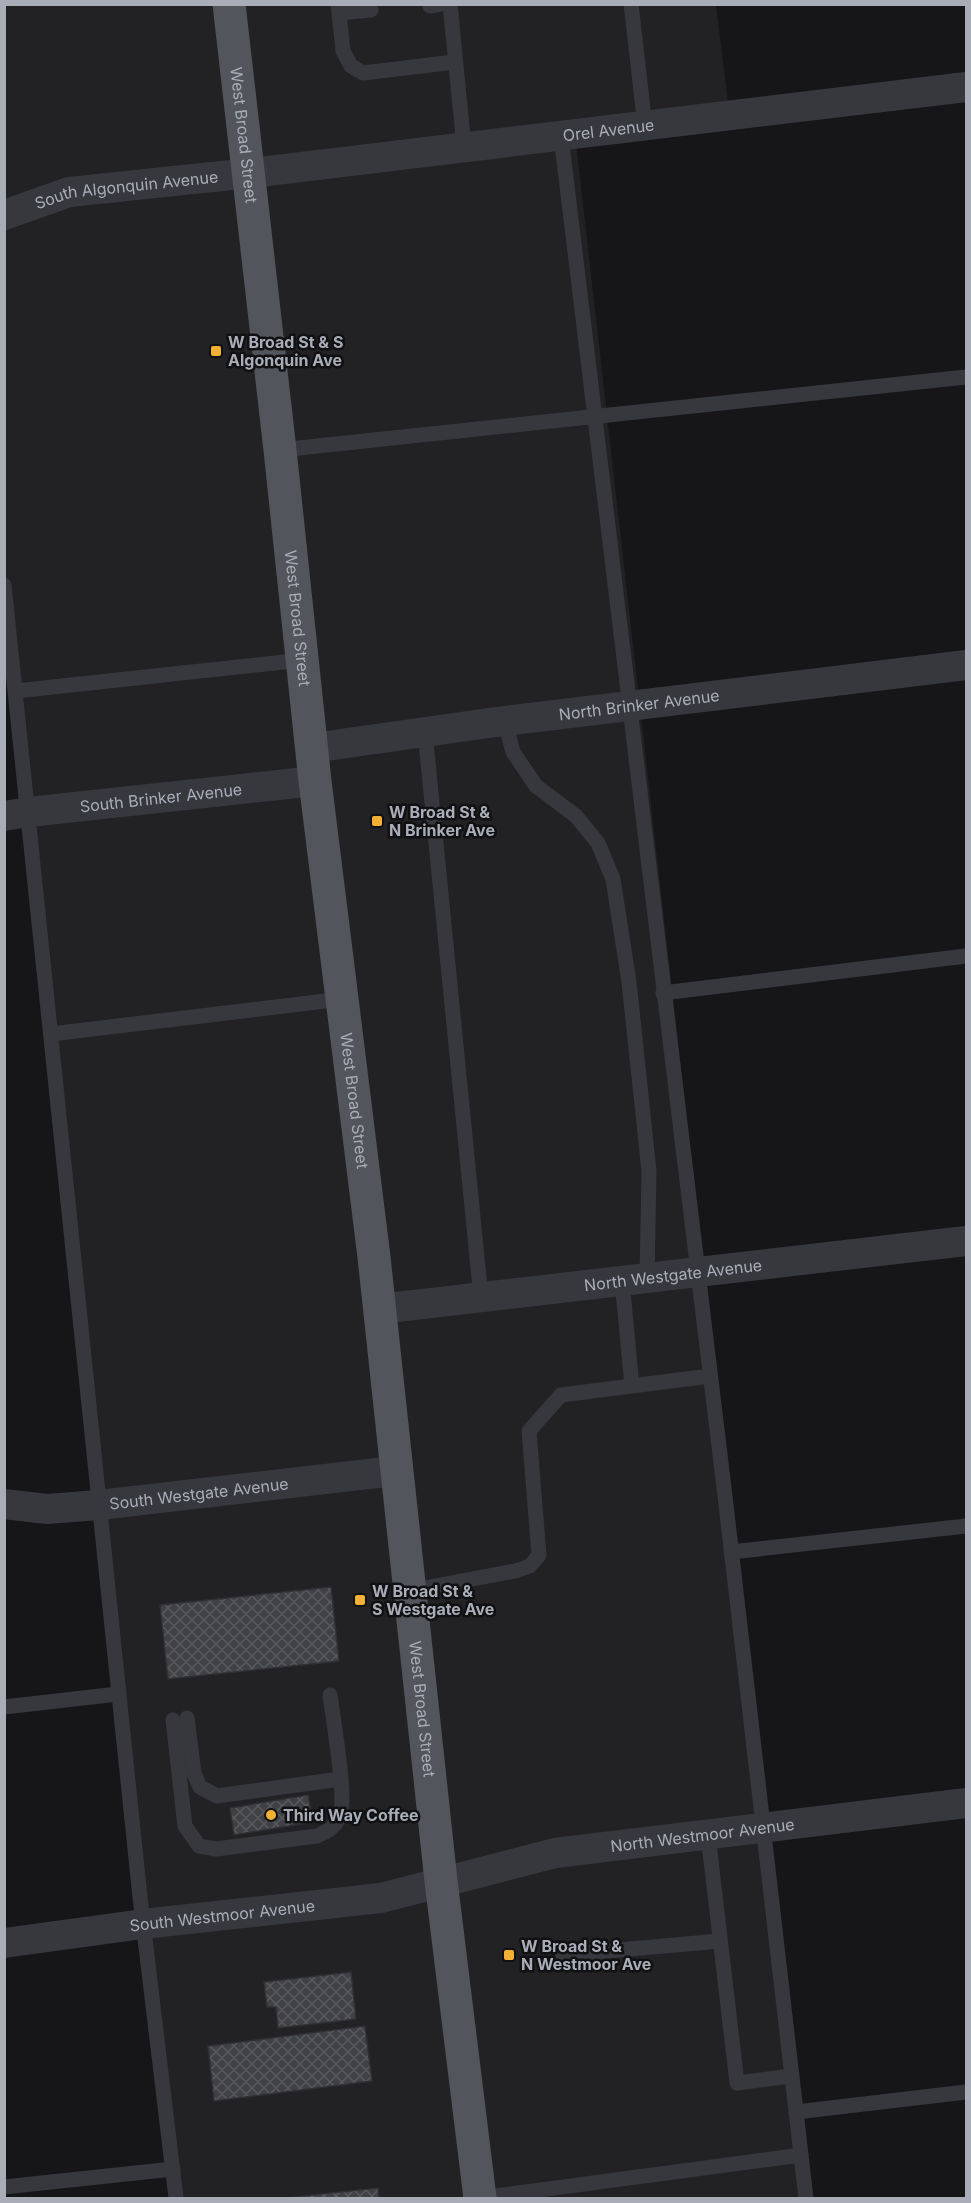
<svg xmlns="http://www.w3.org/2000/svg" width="971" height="2203" viewBox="0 0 971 2203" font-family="Inter,sans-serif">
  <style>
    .built { fill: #222225 }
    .building { fill: url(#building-cross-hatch); stroke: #303034; stroke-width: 1.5 }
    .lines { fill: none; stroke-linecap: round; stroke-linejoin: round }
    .service { stroke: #37383d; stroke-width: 15 }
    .minor { stroke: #37383d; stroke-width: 30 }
    .primary { stroke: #53555c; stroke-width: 33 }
    .poi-dot { fill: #f2b134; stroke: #111113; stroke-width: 2 }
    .labels { text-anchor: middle; stroke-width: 5; stroke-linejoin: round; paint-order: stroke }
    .street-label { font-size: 16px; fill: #a8adb8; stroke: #111113 }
    .poi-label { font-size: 16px; font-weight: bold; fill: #a8adb8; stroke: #111113; text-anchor: start }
  </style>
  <defs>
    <pattern id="building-cross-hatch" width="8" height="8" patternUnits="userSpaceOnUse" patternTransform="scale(1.5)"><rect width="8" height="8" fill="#404145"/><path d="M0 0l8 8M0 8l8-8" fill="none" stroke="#595a5e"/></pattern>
  </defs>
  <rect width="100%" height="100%" fill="#161618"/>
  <!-- built -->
  <polygon class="built" points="4,5 716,5 731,126 576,142 809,2198 177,2198 5,653"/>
  <!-- building -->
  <g class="building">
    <polygon points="331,1587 339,1661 168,1679 160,1605"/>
    <polygon points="308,1795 313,1822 234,1835 230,1808"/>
    <polygon points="351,1972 356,2019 278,2028 276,2007 267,2007 264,1982"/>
    <polygon points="365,2026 372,2081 214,2101 208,2046"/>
    <polygon points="378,2188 379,2198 284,2198"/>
  </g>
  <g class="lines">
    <!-- service -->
    <g class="service">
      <polyline points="338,4 343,51 351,66 363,73 455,62"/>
      <polyline points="450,4 464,147"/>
      <polyline points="631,4 645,126"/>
      <polyline points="430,6 441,4"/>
      <polyline points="339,13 371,10"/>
      <path d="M561 136C642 823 730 1510 806 2198"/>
      <polyline points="280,450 966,377"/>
      <polyline points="4,585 140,1897 176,2198"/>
      <polyline points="16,691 303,660"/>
      <polyline points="505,722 513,752 536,786 576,816 598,843 613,879 629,982 649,1171 647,1278"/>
      <polyline points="425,732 481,1298"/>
      <polyline points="663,993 966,956"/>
      <polyline points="51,1034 342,999"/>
      <polyline points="622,1281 632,1386"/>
      <polyline points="731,1552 966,1526"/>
      <polyline points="409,1591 515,1571 530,1566 539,1555 529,1431 561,1395 710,1376"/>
      <polyline points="4,1707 118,1694"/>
      <polyline points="187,1718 194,1773 200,1787 217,1796 340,1779"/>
      <path d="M173 1720 185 1826 199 1846 216 1849 317 1836C328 1831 336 1827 340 1815 347 1797 333 1719 330 1695"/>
      <polyline points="708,1835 737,2083 791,2076"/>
      <polyline points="562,1955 720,1941"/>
      <polyline points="796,2112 966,2092"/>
      <polyline points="4,2187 173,2169"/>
      <polyline points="480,2198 801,2155"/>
    </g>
    <!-- minor -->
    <g class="minor">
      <path id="s1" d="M4 215 69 192 250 173 966 87"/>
      <path id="s2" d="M312 748 489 723 966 665"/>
      <path id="s3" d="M4 816 29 812 315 781"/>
      <path id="s4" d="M379 1309 966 1241"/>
      <path id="s5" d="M4 1504 47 1509 99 1505 395 1471"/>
      <path id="s6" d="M4 1943 143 1924 381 1898 555 1853 966 1803"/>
    </g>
    <!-- primary -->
    <path class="primary" id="s7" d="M229 4 280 450 315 781 374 1257 441 1881 480 2198"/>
  </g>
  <!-- markers -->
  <g class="poi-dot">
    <rect x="210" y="345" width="12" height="12" rx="3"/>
    <rect x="371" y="815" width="12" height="12" rx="3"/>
    <rect x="354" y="1594" width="12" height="12" rx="3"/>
    <circle cx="271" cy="1815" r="6"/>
    <rect x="503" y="1949" width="12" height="12" rx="3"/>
  </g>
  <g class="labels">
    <!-- street labels -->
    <g class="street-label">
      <text dy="6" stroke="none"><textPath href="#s1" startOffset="612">Orel Avenue</textPath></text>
      <text dy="6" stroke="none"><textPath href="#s7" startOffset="132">West Broad Street</textPath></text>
      <text dy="6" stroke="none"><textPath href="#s1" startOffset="126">South Algonquin Avenue</textPath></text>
      <text dy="6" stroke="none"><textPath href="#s7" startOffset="618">West Broad Street</textPath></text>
      <text dy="6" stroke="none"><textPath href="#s2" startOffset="330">North Brinker Avenue</textPath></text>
      <text dy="6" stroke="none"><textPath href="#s3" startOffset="158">South Brinker Avenue</textPath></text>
      <text dy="6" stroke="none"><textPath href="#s7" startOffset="1104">West Broad Street</textPath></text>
      <text dy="6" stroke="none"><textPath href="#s4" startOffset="296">North Westgate Avenue</textPath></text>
      <text dy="6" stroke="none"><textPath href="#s5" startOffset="196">South Westgate Avenue</textPath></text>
      <text dy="6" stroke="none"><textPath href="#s7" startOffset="1716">West Broad Street</textPath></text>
      <text dy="6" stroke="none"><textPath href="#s6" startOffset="708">North Westmoor Avenue</textPath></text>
      <text dy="6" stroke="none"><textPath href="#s6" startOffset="220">South Westmoor Avenue</textPath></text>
    </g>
    <!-- poi labels -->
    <g class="poi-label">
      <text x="228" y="348">W Broad St &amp; S<tspan x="228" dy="18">Algonquin Ave</tspan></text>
      <text x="389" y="818">W Broad St &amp;<tspan x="389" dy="18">N Brinker Ave</tspan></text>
      <text x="372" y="1597">W Broad St &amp;<tspan x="372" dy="18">S Westgate Ave</tspan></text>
      <text x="283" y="1821">Third Way Coffee</text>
      <text x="521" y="1952">W Broad St &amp;<tspan x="521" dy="18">N Westmoor Ave</tspan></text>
    </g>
  </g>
  <!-- border -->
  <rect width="971" height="2203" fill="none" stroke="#a8adb8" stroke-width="12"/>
</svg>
